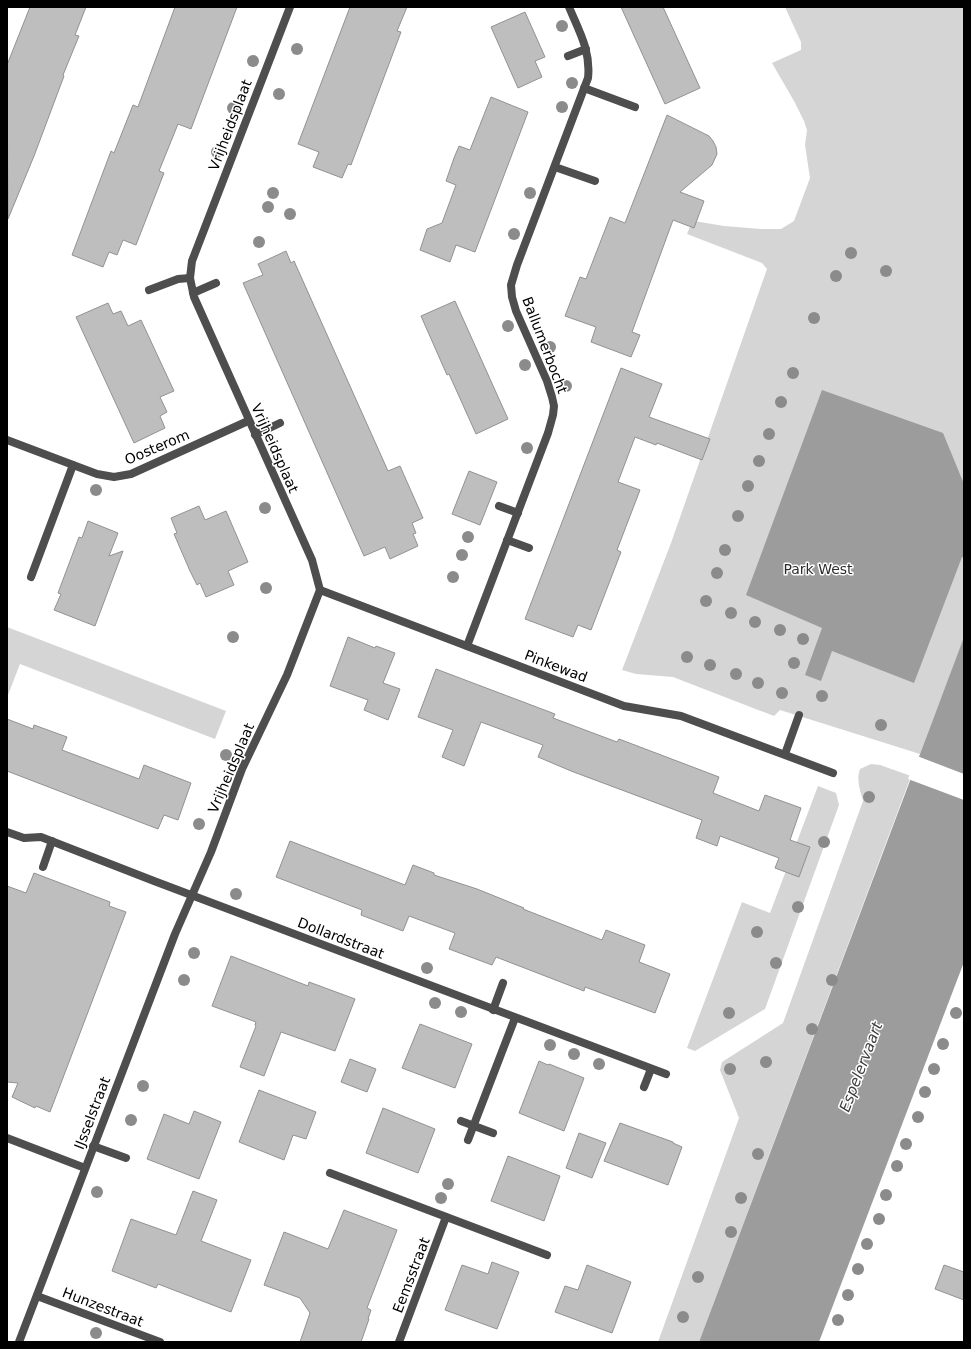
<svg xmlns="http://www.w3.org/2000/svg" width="971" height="1349" viewBox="0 0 971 1349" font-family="'DejaVu Sans',sans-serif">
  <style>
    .green { fill: #d5d5d5 }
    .water { fill: #9c9c9c }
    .pier { fill: #fff }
    .building { fill: #bebebe; stroke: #929292 }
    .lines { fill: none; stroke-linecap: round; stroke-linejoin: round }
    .lane { stroke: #4e4e4e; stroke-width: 8 }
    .street { stroke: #4e4e4e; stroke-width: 8 }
    .tree { fill: #8b8b8b }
    .labels { text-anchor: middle; stroke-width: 3; stroke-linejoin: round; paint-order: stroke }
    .street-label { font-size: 14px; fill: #000; stroke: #fff }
    .park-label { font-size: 14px; fill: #2c2c2c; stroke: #fff }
    .water-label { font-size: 15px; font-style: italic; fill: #3d3d3d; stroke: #fff }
  </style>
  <rect width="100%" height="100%" fill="#fff"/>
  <!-- green -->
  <g class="green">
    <polygon points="785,7 964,7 964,638 920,754 780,710 774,716 673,677 636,674 622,670 671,543 767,269 762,263 687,234 691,224 694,221 724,226 761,229 781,229 794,221 810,178 805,145 807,130 804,121 794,101 772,63 801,50 801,42"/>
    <polygon points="7,627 226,711 215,739 20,664 8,695 7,694"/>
    <path d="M871 764 880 765 911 776 699 1342H658L739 1118 720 1070 722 1062 783 1023 863 801C860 790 856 780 860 769Z"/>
    <polygon points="818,786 836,793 839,805 765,1009 695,1051 687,1048 742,902 770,913"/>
  </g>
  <!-- water -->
  <g class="water">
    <polygon points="822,390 943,433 964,484 964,557 962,557 914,683 832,651 821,681 805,675 822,628 746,595"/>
    <polygon points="964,637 964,962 819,1342 699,1342"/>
  </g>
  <!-- pier -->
  <polygon class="pier" points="917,756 964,774 964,800 908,779"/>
  <!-- building -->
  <g class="building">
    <polygon points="30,7 86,7 75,35 79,36 63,75 64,76 34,156 8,219 7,65"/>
    <polygon points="175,7 237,7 191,129 178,124 159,171 164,173 136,245 123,240 117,255 109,252 103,267 72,255 111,151 114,153 133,105 138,107"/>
    <polygon points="350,7 407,7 397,31 401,32 351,165 348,164 342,178 313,167 319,152 298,144"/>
    <polygon points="621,7 663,7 700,88 665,104"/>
    <polygon points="525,12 545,57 535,61 542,77 518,88 491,27"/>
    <polygon points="491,97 528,112 475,252 456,245 450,262 420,250 427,229 442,223 456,185 446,181 454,158 459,146 470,150"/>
    <polygon points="667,115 709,136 713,141 716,147 717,154 712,165 680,192 704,201 694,228 673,220 632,332 640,335 631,357 591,342 596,327 565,316 580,277 586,279 610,217 625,223"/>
    <polygon points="286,251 291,263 294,261 388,471 400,466 423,518 412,523 416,533 413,534 418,546 390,559 385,547 364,556 243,283 263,275 258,264"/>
    <polygon points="455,301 508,419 476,434 449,374 447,375 421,316"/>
    <polygon points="108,303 113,314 121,311 128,326 141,320 174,391 160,397 167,412 160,416 165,428 134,443 76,317"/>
    <polygon points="621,368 662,384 649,417 710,439 702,460 657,443 656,445 635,437 618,482 640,490 617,550 621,552 591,630 578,625 573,637 525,619"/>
    <polygon points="469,471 497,482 480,525 452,514"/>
    <polygon points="199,506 205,520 226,511 248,562 228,571 234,585 206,597 200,583 197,585 190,571 174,534 177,533 171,518"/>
    <polygon points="88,521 118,533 109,556 123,551 95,626 54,610 61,594 58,593 79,537 82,538"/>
    <polygon points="348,637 375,648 376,646 395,653 383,683 400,689 388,720 364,710 368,700 330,686"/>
    <polygon points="436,669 555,714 553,718 617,742 619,739 719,777 713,793 759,811 765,795 801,808 790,840 810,847 799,877 775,868 779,858 720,836 717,846 696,838 702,820 571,771 538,757 543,745 481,722 464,766 442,757 453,730 418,717"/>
    <polygon points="7,719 33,729 34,725 67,737 62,750 139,779 144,765 191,783 178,820 164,815 158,829 7,771"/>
    <polygon points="290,841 405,885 413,865 434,873 434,875 477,889 524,908 523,909 602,940 606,930 645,945 639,962 670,974 655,1013 585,987 584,991 496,957 492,965 449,949 455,933 409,916 403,931 361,915 362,910 276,877"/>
    <polygon points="34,873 110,902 109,906 126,912 50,1112 36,1106 35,1108 12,1097 18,1083 7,1082 7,886 26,893"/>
    <polygon points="231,956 308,986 309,982 355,999 335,1051 281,1032 264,1076 240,1067 256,1026 255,1025 256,1022 212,1006"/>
    <polygon points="420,1024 472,1044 455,1088 402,1068"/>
    <polygon points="350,1059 376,1069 367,1092 341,1082"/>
    <polygon points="539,1061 548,1065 549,1064 584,1078 564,1131 519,1113"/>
    <polygon points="259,1090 316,1112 306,1139 293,1135 284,1160 239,1142"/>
    <polygon points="383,1108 435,1129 418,1173 366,1153"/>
    <polygon points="194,1111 221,1122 199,1179 147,1159 164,1114 189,1124"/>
    <polygon points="620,1123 673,1142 673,1143 682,1147 668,1185 604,1161"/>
    <polygon points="579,1133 606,1143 592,1178 566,1168"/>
    <polygon points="508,1156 560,1176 544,1221 491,1201"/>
    <polygon points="193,1191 217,1200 201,1241 251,1260 231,1312 158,1284 156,1288 112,1271 131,1219 176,1235"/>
    <polygon points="344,1210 397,1230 367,1308 371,1310 368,1319 369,1319 361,1342 300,1342 310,1313 300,1298 264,1285 284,1232 328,1249"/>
    <polygon points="492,1262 519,1272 497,1329 445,1310 462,1265 488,1274"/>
    <polygon points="587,1265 631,1282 612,1333 555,1312 565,1286 578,1290"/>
    <polygon points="944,1265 964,1272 964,1300 935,1289"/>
  </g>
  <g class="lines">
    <!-- lane -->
    <g class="lane">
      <polyline points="568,56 586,49"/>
      <polyline points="584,88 635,107"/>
      <polyline points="555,167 595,181"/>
      <polyline points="149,290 178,279 190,278"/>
      <polyline points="193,293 216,283"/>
      <polyline points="255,435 280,423"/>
      <polyline points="499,506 518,513"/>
      <polyline points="507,540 529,548"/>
      <polyline points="785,754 799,715"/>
      <polyline points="43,867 52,841"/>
      <polyline points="493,1010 503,983"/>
      <polyline points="644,1087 651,1069"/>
      <polyline points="461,1121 493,1133"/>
      <polyline points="93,1146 126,1158"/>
    </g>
    <!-- street -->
    <g class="street">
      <polyline points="7,440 97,474 114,477 131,474 248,421"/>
      <polyline points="31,577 73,465"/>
      <polyline points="320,590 624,706 681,716 833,773"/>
      <path d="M467 646 548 433 553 415 554 406 552 397 547 381 516 311 512 297 511 285 517 265 588 78C591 51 579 31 569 7"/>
      <polyline points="7,832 24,838 41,837 154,881 666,1074"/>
      <polyline points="7,1138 85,1168"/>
      <polyline points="468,1140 515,1018"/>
      <polyline points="330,1173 547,1255"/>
      <polyline points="37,1296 160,1342"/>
      <polyline points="19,1342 175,934 211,852 242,769 287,675 320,590 312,560 194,297 190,278 192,261 290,7"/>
      <polyline points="399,1342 446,1217"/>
    </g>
  </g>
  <!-- trees -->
  <g class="tree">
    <circle cx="562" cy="26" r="6"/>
    <circle cx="297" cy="49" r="6"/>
    <circle cx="253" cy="61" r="6"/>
    <circle cx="572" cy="83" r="6"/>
    <circle cx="279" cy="94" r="6"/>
    <circle cx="562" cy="107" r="6"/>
    <circle cx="233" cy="108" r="6"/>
    <circle cx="217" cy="152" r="6"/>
    <circle cx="273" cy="193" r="6"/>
    <circle cx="530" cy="193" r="6"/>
    <circle cx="268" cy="207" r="6"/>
    <circle cx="290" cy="214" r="6"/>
    <circle cx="514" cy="234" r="6"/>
    <circle cx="259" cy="242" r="6"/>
    <circle cx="851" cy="253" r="6"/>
    <circle cx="886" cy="271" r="6"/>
    <circle cx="836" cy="276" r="6"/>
    <circle cx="814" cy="318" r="6"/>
    <circle cx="508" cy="326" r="6"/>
    <circle cx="550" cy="347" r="6"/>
    <circle cx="525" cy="365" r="6"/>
    <circle cx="793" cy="373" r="6"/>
    <circle cx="566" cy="386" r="6"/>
    <circle cx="781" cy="402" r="6"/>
    <circle cx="769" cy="434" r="6"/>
    <circle cx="527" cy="448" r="6"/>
    <circle cx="759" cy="461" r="6"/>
    <circle cx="748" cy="486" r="6"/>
    <circle cx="96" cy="490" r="6"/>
    <circle cx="265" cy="508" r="6"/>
    <circle cx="738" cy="516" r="6"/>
    <circle cx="468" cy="537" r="6"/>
    <circle cx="725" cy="550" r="6"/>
    <circle cx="462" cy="555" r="6"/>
    <circle cx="717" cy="573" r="6"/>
    <circle cx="453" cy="577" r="6"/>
    <circle cx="266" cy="588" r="6"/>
    <circle cx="706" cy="601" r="6"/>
    <circle cx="731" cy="613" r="6"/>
    <circle cx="755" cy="622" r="6"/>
    <circle cx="780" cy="630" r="6"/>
    <circle cx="233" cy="637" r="6"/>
    <circle cx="803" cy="639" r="6"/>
    <circle cx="687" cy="657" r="6"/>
    <circle cx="794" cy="663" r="6"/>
    <circle cx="710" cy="665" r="6"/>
    <circle cx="736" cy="674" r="6"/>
    <circle cx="758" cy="683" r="6"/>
    <circle cx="782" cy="693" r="6"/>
    <circle cx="822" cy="696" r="6"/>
    <circle cx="881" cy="725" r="6"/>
    <circle cx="226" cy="755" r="6"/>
    <circle cx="869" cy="797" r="6"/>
    <circle cx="199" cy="824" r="6"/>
    <circle cx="824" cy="842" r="6"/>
    <circle cx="236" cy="894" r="6"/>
    <circle cx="798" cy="907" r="6"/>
    <circle cx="757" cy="932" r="6"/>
    <circle cx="194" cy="953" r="6"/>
    <circle cx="776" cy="963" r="6"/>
    <circle cx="427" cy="968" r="6"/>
    <circle cx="184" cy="980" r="6"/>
    <circle cx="832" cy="980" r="6"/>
    <circle cx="435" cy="1003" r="6"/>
    <circle cx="461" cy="1012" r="6"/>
    <circle cx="729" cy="1013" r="6"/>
    <circle cx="956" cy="1013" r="6"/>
    <circle cx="812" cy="1029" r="6"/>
    <circle cx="943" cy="1044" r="6"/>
    <circle cx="550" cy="1045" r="6"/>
    <circle cx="574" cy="1054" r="6"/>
    <circle cx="766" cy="1062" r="6"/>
    <circle cx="599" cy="1064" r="6"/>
    <circle cx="730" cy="1069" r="6"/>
    <circle cx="934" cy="1069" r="6"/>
    <circle cx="143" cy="1086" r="6"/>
    <circle cx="925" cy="1092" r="6"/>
    <circle cx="918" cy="1117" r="6"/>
    <circle cx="131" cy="1120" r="6"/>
    <circle cx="906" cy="1144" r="6"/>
    <circle cx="758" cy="1154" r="6"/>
    <circle cx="897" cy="1166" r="6"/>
    <circle cx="448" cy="1184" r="6"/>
    <circle cx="97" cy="1192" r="6"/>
    <circle cx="886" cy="1195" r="6"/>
    <circle cx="441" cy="1198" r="6"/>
    <circle cx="741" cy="1198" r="6"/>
    <circle cx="879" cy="1219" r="6"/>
    <circle cx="731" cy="1232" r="6"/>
    <circle cx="867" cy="1244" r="6"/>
    <circle cx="858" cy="1269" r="6"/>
    <circle cx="698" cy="1277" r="6"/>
    <circle cx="848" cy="1295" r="6"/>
    <circle cx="683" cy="1317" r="6"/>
    <circle cx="838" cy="1320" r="6"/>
    <circle cx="96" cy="1333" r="6"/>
  </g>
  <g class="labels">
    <!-- street labels -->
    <g class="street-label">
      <text transform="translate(230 125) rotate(-69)" y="5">Vrijheidsplaat</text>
      <text transform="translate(545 345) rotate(69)" y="5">Ballumerbocht</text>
      <text transform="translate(157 447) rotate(-23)" y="5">Oosterom</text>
      <text transform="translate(275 448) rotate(66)" y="5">Vrijheidsplaat</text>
      <text transform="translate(556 666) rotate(21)" y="5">Pinkewad</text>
      <text transform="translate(231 768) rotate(-67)" y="5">Vrijheidsplaat</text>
      <text transform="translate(341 938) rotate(21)" y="5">Dollardstraat</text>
      <text transform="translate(92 1113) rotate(-69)" y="5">IJsselstraat</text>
      <text transform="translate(411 1275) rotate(-69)" y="5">Eemsstraat</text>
      <text transform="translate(103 1307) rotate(21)" y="5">Hunzestraat</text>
    </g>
    <!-- park labels -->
    <g class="park-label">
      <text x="818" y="574">Park West</text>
    </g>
    <!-- water labels -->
    <g class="water-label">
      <text transform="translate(861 1067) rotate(-69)" y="5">Espelervaart</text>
    </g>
  </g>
  <!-- border -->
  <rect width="971" height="1349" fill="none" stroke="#000000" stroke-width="16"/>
</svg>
